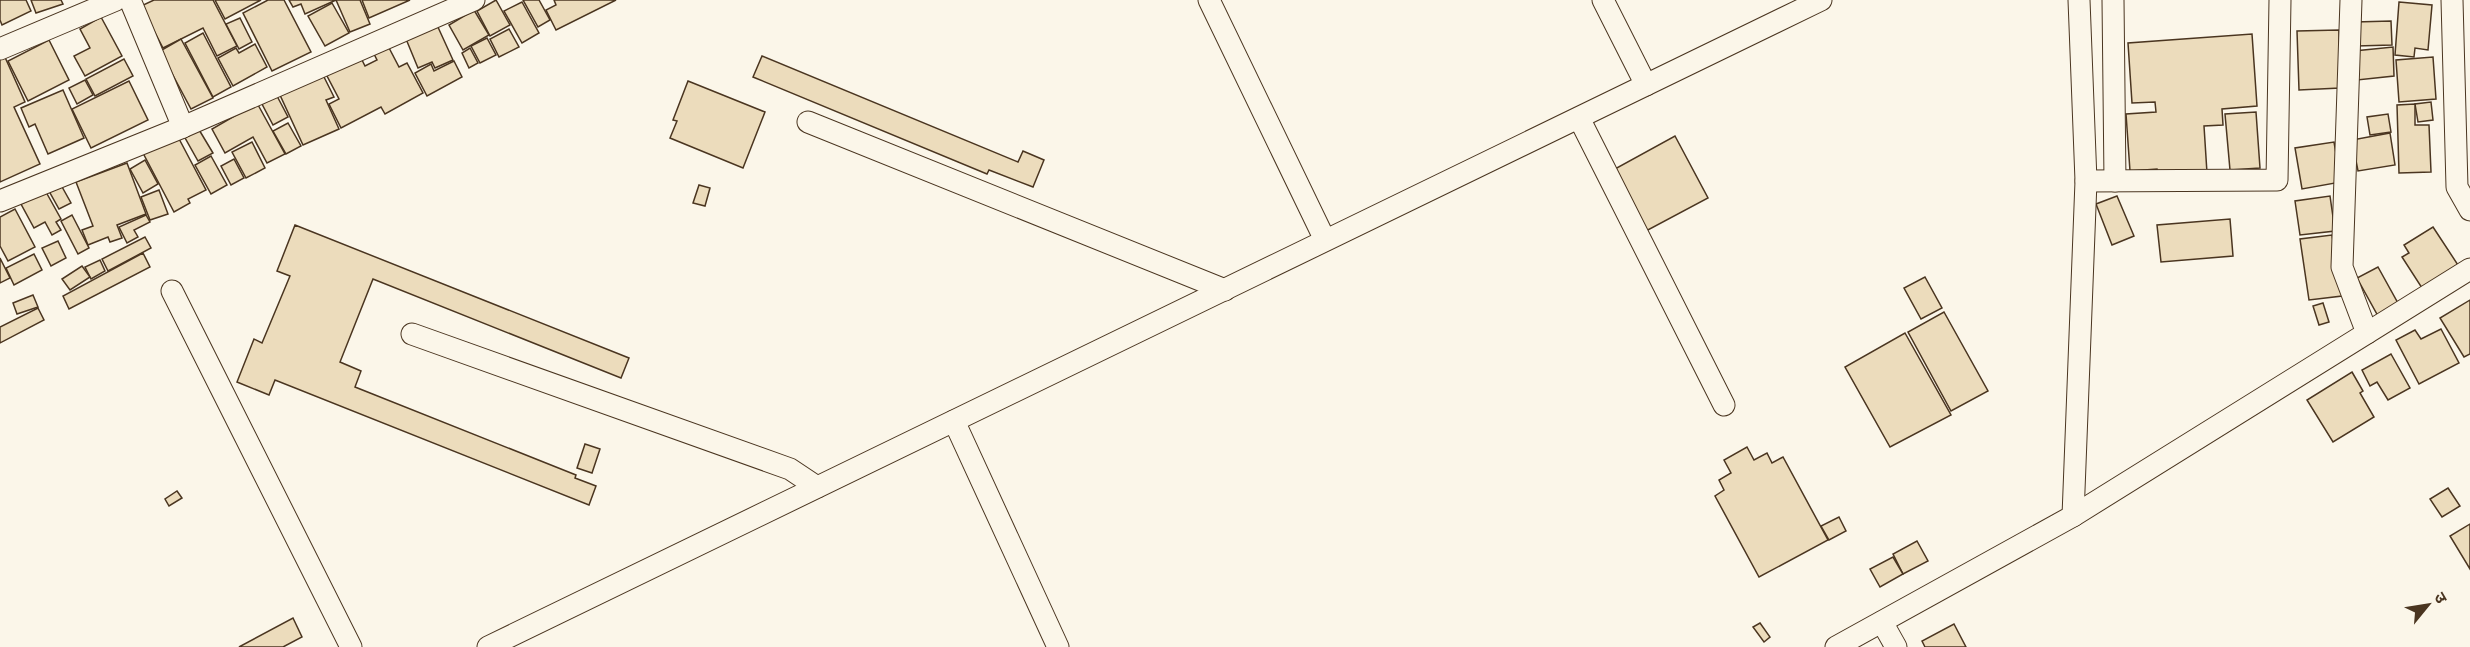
<svg xmlns="http://www.w3.org/2000/svg" width="2470" height="647" viewBox="0 0 2470 647" font-family="'DejaVu Sans','Noto Sans Devanagari',sans-serif">
  <style>
    .building { fill: #ecdcbc; stroke: #4a3520; stroke-width: 1.5 }
    .lines { fill: none; stroke-linecap: round; stroke-linejoin: round }
    .minor-casing { stroke: #4a3520; stroke-width: 23 }
    .minor { stroke: #fbf6e9; stroke-width: 21 }
  </style>
  <rect width="100%" height="100%" fill="#fbf6e9"/>
  <!-- building -->
  <g class="building">
    <polygon points="0,0 26,0 31,11 2,25 0,20"/>
    <polygon points="31,0 61,0 63,4 36,13"/>
    <polygon points="154,0 213,0 237,46 217,56 203,28 163,48 141,6"/>
    <polygon points="215,0 261,0 225,19"/>
    <polygon points="268,0 284,0 311,52 272,71 243,13"/>
    <polygon points="289,0 360,0 370,24 350,32 336,0 305,14 301,4 293,7"/>
    <polygon points="362,0 410,0 369,18"/>
    <polygon points="496,0 510,25 490,36 477,11"/>
    <polygon points="523,0 539,0 550,20 538,27"/>
    <polygon points="554,0 616,0 556,30 546,10 556,5"/>
    <polygon points="522,2 539,33 522,43 504,11"/>
    <polygon points="2399,2 2432,5 2428,50 2415,48 2414,57 2395,55"/>
    <polygon points="332,3 349,33 325,46 308,16"/>
    <polygon points="474,10 489,35 463,50 449,25"/>
    <polygon points="101,17 122,56 85,76 74,56 90,48 80,29"/>
    <polygon points="240,18 252,42 239,49 226,24"/>
    <polygon points="2391,21 2392,45 2356,46 2355,22"/>
    <polygon points="437,25 453,60 435,68 432,62 418,68 406,39"/>
    <polygon points="509,29 519,47 499,57 490,39"/>
    <polygon points="2339,30 2340,88 2299,90 2297,31"/>
    <polygon points="203,33 231,87 213,97 185,43"/>
    <polygon points="2252,34 2257,106 2222,109 2223,125 2204,126 2207,173 2158,177 2157,169 2130,171 2126,114 2156,112 2155,102 2132,103 2128,43"/>
    <polygon points="487,38 496,55 480,63 471,46"/>
    <polygon points="181,39 213,98 191,109 160,51"/>
    <polygon points="49,40 69,80 28,101 8,61"/>
    <polygon points="255,44 267,67 233,86 218,58 236,48 239,53"/>
    <polygon points="387,44 399,67 407,63 423,93 385,114 381,107 341,128 329,104 339,99 326,74 360,56 365,66 377,60 373,52"/>
    <polygon points="2393,47 2394,76 2357,80 2354,51"/>
    <polygon points="470,48 478,63 469,68 462,53"/>
    <polygon points="4,55 25,102 14,107 40,164 0,182 0,56"/>
    <polygon points="762,56 1018,162 1023,151 1044,160 1033,187 989,170 987,174 753,77"/>
    <polygon points="2433,57 2436,99 2399,102 2396,60"/>
    <polygon points="124,59 133,76 95,96 86,79"/>
    <polygon points="454,61 462,77 427,96 415,73 431,64 434,71"/>
    <polygon points="323,75 334,97 326,100 339,129 303,145 280,95"/>
    <polygon points="85,80 93,95 77,104 69,88"/>
    <polygon points="129,81 148,120 91,148 72,109"/>
    <polygon points="688,81 765,112 743,168 670,138 677,121 673,120"/>
    <polygon points="63,90 84,138 48,154 35,124 29,127 21,108"/>
    <polygon points="277,96 288,117 273,125 262,104"/>
    <polygon points="2431,102 2433,120 2418,122 2415,104"/>
    <polygon points="257,103 285,154 267,163 253,137 225,153 212,129"/>
    <polygon points="2415,104 2415,125 2429,125 2431,172 2399,173 2397,105"/>
    <polygon points="2256,112 2260,168 2230,170 2225,114"/>
    <polygon points="2388,114 2391,132 2370,135 2367,117"/>
    <polygon points="288,123 301,146 286,154 273,131"/>
    <polygon points="198,128 213,153 198,161 184,136"/>
    <polygon points="2390,133 2395,165 2358,171 2352,140"/>
    <polygon points="177,135 206,190 188,199 190,203 174,212 143,153"/>
    <polygon points="1675,136 1708,198 1646,231 1613,170"/>
    <polygon points="252,142 265,168 246,178 232,152"/>
    <polygon points="2334,142 2341,182 2302,189 2295,148"/>
    <polygon points="211,156 227,185 211,194 195,165"/>
    <polygon points="234,159 244,178 231,185 221,166"/>
    <polygon points="145,160 158,184 143,193 130,169"/>
    <polygon points="127,163 146,214 117,225 122,238 110,242 108,237 88,245 82,230 93,226 76,182"/>
    <polygon points="61,185 71,203 59,209 49,191"/>
    <polygon points="699,185 710,188 705,206 693,203"/>
    <polygon points="159,190 168,214 150,220 141,197"/>
    <polygon points="46,192 61,219 56,222 61,230 52,235 45,222 34,228 21,204"/>
    <polygon points="2117,196 2134,236 2112,245 2096,204"/>
    <polygon points="2330,196 2335,231 2300,235 2295,201"/>
    <polygon points="15,209 35,247 8,261 0,246 0,217"/>
    <polygon points="72,215 89,248 78,254 61,221"/>
    <polygon points="146,215 150,222 134,230 138,237 127,243 119,227"/>
    <polygon points="2230,219 2233,256 2161,262 2157,225"/>
    <polygon points="295,225 629,358 621,378 373,279 340,362 361,371 355,387 576,475 575,478 596,486 589,505 275,380 269,395 237,382 254,339 262,343 290,276 277,271"/>
    <polygon points="2433,227 2458,265 2422,288 2402,257 2409,253 2404,245"/>
    <polygon points="2332,235 2342,296 2309,300 2300,239"/>
    <polygon points="145,237 151,248 108,271 102,259"/>
    <polygon points="58,241 66,258 51,266 42,248"/>
    <polygon points="143,253 150,267 69,309 63,296"/>
    <polygon points="34,254 42,270 14,285 6,268"/>
    <polygon points="0,258 10,278 0,283"/>
    <polygon points="100,260 105,271 91,279 85,267"/>
    <polygon points="82,266 90,277 70,290 62,279"/>
    <polygon points="2378,267 2399,305 2378,316 2357,278"/>
    <polygon points="1925,277 1942,308 1921,319 1904,288"/>
    <polygon points="33,295 38,307 17,314 13,303"/>
    <polygon points="2470,300 2470,354 2464,357 2440,318"/>
    <polygon points="2323,303 2329,322 2319,325 2313,306"/>
    <polygon points="38,308 44,320 0,343 0,327"/>
    <polygon points="1944,312 1988,391 1951,411 1908,332"/>
    <polygon points="2441,329 2459,363 2419,384 2396,340 2415,330 2421,339"/>
    <polygon points="1905,333 1951,415 1890,447 1845,367"/>
    <polygon points="2391,354 2410,388 2388,400 2377,382 2370,386 2362,370"/>
    <polygon points="2352,372 2363,391 2360,393 2374,417 2333,442 2307,400"/>
    <polygon points="585,444 600,449 592,473 577,468"/>
    <polygon points="1747,447 1754,460 1767,453 1772,463 1783,457 1828,540 1759,577 1715,496 1724,490 1719,480 1731,473 1724,460"/>
    <polygon points="2448,488 2460,506 2442,517 2430,499"/>
    <polygon points="177,491 182,498 169,506 165,499"/>
    <polygon points="1839,517 1846,531 1829,540 1821,526"/>
    <polygon points="2470,524 2470,569 2450,536"/>
    <polygon points="1917,541 1928,561 1903,574 1893,554"/>
    <polygon points="1893,557 1903,574 1880,587 1870,569"/>
    <polygon points="293,618 302,637 283,647 239,647"/>
    <polygon points="1760,623 1770,637 1764,642 1753,627"/>
    <polygon points="1954,624 1966,647 1925,647 1922,641"/>
  </g>
  <g class="lines">
    <!-- minor casing -->
    <g class="minor-casing">
      <g id="minor">
        <polyline points="130,0 183,127"/>
        <polyline points="1209,0 1325,240"/>
        <polyline points="1603,0 1646,85"/>
        <polyline points="2113,0 2115,181"/>
        <polyline points="2351,0 2342,267 2367,333"/>
        <polyline points="2452,0 2457,187 2470,210"/>
        <polyline points="0,49 116,0"/>
        <polyline points="1579,118 1724,405"/>
        <polyline points="808,122 1225,290"/>
        <polyline points="2086,181 2277,180 2280,0"/>
        <polyline points="0,201 183,127 474,0"/>
        <polyline points="172,291 351,647"/>
        <polyline points="412,334 790,469 817,487"/>
        <polyline points="954,421 1058,647"/>
        <polyline points="2073,516 2470,269"/>
        <polyline points="1882,622 1896,647"/>
        <polyline points="488,647 1821,0"/>
        <polyline points="1836,647 2073,516 2086,181 2079,0"/>
      </g>
    </g>
    <!-- minor -->
    <use href="#minor" class="minor"/>
  </g>
  <!-- north arrow -->
  <g transform="translate(2428 605) rotate(60)" stroke="#fbf6e9" stroke-width="4.5" paint-order="stroke">
  <path d="M0-4.5L10 22L0 15L-10 22Z" fill="#4a3520"/>
  <text y="-9" font-size="16" font-weight="bold" text-anchor="middle" fill="#4a3520">उ</text>
  </g>
</svg>
